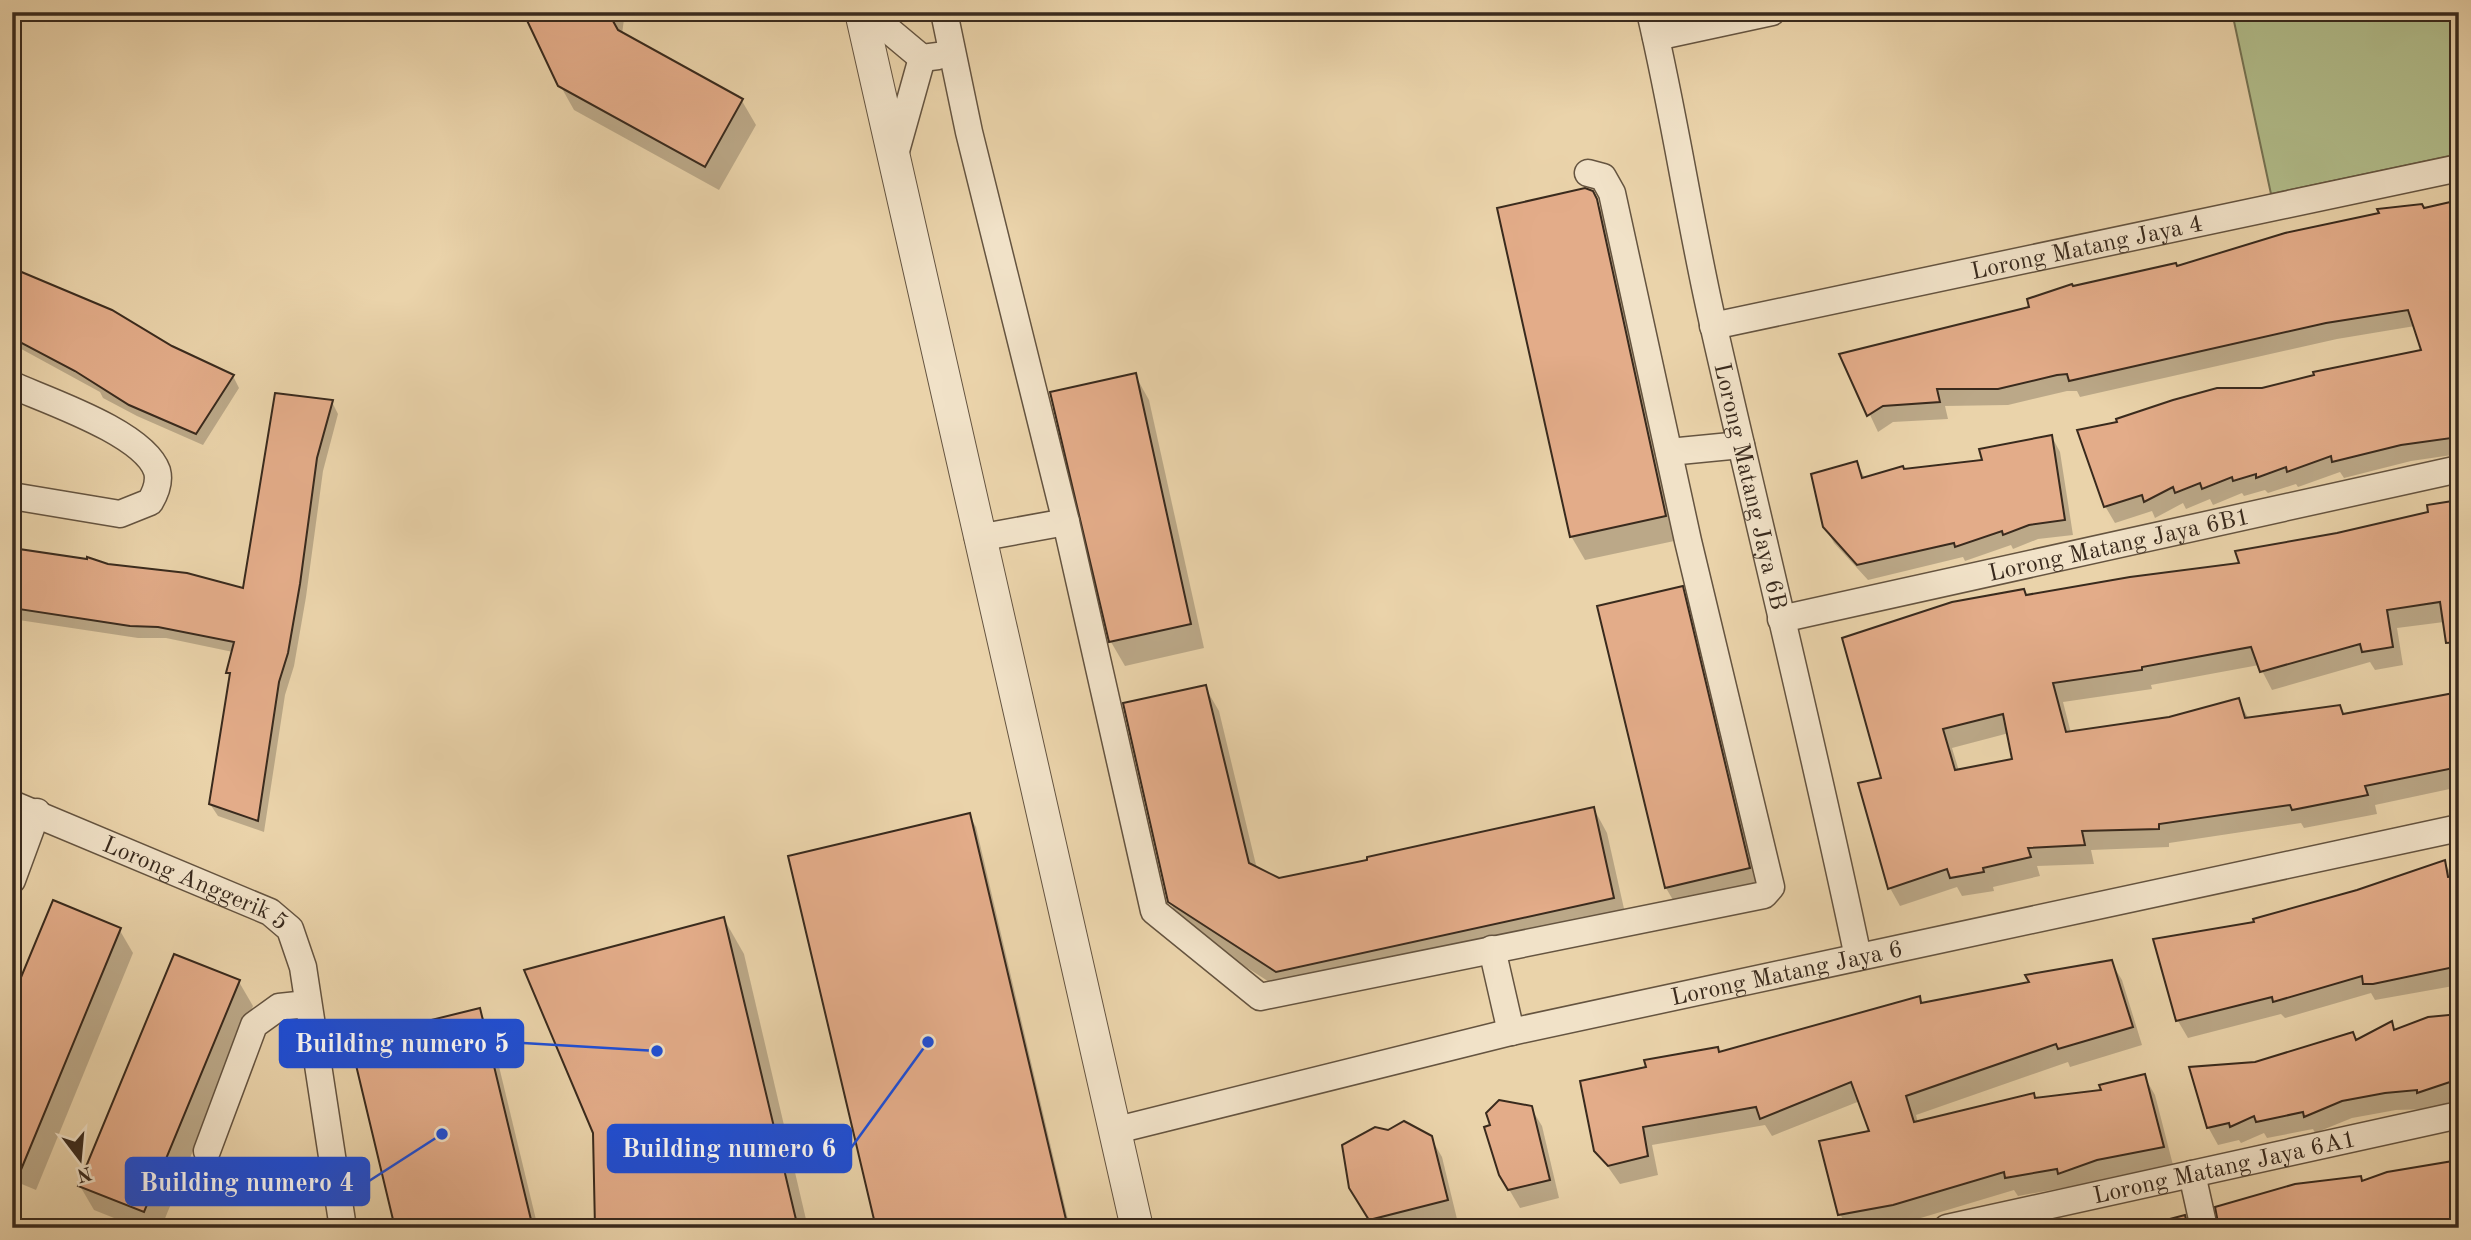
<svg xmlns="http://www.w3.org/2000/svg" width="2471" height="1240" viewBox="0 0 2471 1240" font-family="'Old Standard TT',serif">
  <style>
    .green { fill: #b2be8c; stroke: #767454; stroke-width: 2 }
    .shadow { fill: #0003; fill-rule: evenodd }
    .building { fill: #e3ac89; stroke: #392a1d; stroke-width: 2; fill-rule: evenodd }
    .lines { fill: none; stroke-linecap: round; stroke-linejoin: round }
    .minor-casing { stroke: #655440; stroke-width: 29 }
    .tertiary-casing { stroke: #655440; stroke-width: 34 }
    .minor { stroke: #f1e2c8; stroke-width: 26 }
    .tertiary { stroke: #f1e2c8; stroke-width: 32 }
    .labels { text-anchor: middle; stroke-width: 7; stroke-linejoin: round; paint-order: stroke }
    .street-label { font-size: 24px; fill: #392a1d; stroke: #f1e2c8 }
    .leader { fill: none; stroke: #1d4ed8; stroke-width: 2.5 }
    .callout-dot { fill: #1d4ed8; stroke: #f1e2c8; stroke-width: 2.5 }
    .callout { fill: #1d4ed8; stroke: #1d4ed8; stroke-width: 2.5 }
    .callout-label { font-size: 26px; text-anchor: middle; font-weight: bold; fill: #fff }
  </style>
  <rect width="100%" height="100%" fill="#ead3aa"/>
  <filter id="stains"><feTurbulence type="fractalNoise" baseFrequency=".00286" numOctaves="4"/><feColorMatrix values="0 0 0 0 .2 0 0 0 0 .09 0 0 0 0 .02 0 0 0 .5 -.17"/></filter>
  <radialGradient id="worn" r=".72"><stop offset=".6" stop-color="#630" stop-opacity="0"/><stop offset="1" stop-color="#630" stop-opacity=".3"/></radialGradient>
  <!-- green -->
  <polygon class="green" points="2232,12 2459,12 2459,154 2271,194"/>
  <!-- shadow -->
  <g class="shadow">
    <polygon points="328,12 374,12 373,19"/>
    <polygon points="530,12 625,12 622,34 742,101 756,125 719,190 574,110 560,85"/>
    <polygon points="1591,192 1610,225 1679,540 1585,560 1571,536"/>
    <polygon points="2459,201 2459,454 2411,461 2344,478 2340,472 2298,487 2296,484 2268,493 2265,490 2244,496 2242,493 2213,505 2210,499 2186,509 2183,503 2155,518 2152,511 2115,523 2105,506 2119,424 2423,352 2415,326 2337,339 2080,397 2077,391 2067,391 2008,405 1945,406 1948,419 1893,422 1878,432 1842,355 2031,308 2073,288 2177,268"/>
    <polygon points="12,270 233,376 239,388 203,445 137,416 103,398 100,392 14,345"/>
    <polygon points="1135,375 1149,400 1204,648 1125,666 1111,642 1052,394"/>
    <polygon points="332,402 338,414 323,471 306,597 294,666 285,695 264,832 218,816 210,804 233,652 166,638 138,638 12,619 12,550 244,590"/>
    <polygon points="2052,437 2060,452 2073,535 2038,539 2013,549 2011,545 1965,561 1963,557 1868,580 1834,543 1825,527 1856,463 1865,478 1984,462"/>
    <path d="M2459 502V646L2456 647 2444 622 2397 628 2403 665 2375 670 2370 662 2272 690 2259 665 2151 685 2152 689 2063 702 2071 733 2169 719 2238 700 2249 719 2339 707 2344 715 2459 694V787L2375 805 2377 814 2304 828 2301 823 2169 843V847L2091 850 2094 864 2037 866 2040 876 1993 887 1994 891 1962 896 1957 887 1900 906 1890 888 1883 779 2027 597 2241 565 2337 535 2430 513ZM2009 733 2014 761 1959 771 1952 748Z"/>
    <polygon points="1682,588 1696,612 1763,892 1680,912 1666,888"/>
    <polygon points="1205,687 1219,711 1257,869 1278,879 1370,862 1594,809 1607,833 1627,922 1291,996 1184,927 1170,902"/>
    <polygon points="969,815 976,827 1070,1228 877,1228"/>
    <polygon points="2444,862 2454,878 2459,877 2459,985 2375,1000 2371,993 2285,1018 2281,1014 2188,1038 2178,1021 2256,924"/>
    <polygon points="724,919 744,954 808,1228 597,1228"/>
    <polygon points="119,929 133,953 36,1190 12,1180 12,1004"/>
    <polygon points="2111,962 2122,980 2142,1045 2070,1067 2068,1062 1916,1115 1918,1123 2036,1100 2103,1092 2144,1076 2155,1095 2173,1165 2108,1178 2071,1192 2068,1187 2018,1196 2014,1190 1904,1223 1848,1228 1840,1214 1871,1132 1860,1101 1772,1136 1765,1125 1652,1145 1658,1175 1620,1184 1596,1150 1720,1054 1920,998 1923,1004 2031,984"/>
    <polygon points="239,982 253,1006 161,1228 139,1228 94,1210 80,1186"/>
    <polygon points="479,1010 490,1029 538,1228 397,1228"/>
    <polygon points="2459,1015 2459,1099 2429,1109 2396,1110 2352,1118 2315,1133 2313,1129 2267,1138 2264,1133 2241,1143 2239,1140 2218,1145 2208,1127 2255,1064 2357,1041 2391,1024 2396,1031"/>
    <polygon points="1531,1108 1542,1126 1559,1198 1520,1208 1500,1174 1492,1126"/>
    <polygon points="1431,1138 1442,1157 1457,1219 1420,1228 1375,1228 1351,1187"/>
    <polygon points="2459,1162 2459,1228 2220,1228 2363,1183"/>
    <polygon points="2184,1216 2191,1228 2141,1228"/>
  </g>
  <!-- building -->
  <g class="building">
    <polygon points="523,12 608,12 618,30 743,99 705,167 558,86"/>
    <polygon points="1585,188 1593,191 1597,199 1666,516 1570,537 1497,208"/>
    <polygon points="2459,200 2459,437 2401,445 2332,462 2331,456 2287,472 2286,467 2256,478 2256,474 2233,481 2232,477 2202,489 2200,483 2175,493 2173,487 2144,502 2142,495 2104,507 2077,430 2117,422 2116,419 2173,400 2217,388 2262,388 2314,375 2313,372 2421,350 2408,310 2326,323 2069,381 2067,374 2057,375 1998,389 1937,389 1940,402 1883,406 1867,416 1839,354 2029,307 2027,299 2072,284 2073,286 2176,263 2177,266 2285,233 2379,213 2377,209 2422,204 2424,208"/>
    <polygon points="12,268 112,310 172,346 234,375 196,434 129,405 75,371 12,338"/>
    <polygon points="1136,373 1191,624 1109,642 1050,392"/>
    <polygon points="275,393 333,400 317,458 300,584 288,653 279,682 258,821 209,804 230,673 226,673 234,642 158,627 130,626 12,608 12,548 87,559 87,557 108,564 187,573 243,588"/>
    <polygon points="2052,435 2065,520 2029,525 2003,535 2002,531 1955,547 1954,543 1857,565 1823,527 1811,474 1857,461 1862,478 1903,466 1904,469 1982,460 1979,449"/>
    <path d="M2459 500V642L2446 643 2440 602 2387 610 2393 647 2362 652 2360 644 2260 672 2251 647 2142 667V670L2053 683 2066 732 2169 717 2239 698 2245 718 2340 705 2343 714 2459 692V767L2365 786 2368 795 2292 810 2290 805 2159 824V829L2082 831 2085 845 2028 848 2031 857 1983 868 1984 872 1950 878 1947 869 1888 889 1858 783 1881 778 1842 638 1952 602 2024 589 2026 595 2130 577 2239 563 2235 551 2337 533 2428 512 2427 505ZM2003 714 2012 759 1955 770 1943 729Z"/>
    <polygon points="1683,586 1750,868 1665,888 1597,606"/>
    <polygon points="1206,685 1249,863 1279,878 1367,860 1367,857 1594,807 1614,898 1276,972 1168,902 1123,703"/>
    <polygon points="970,813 1068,1228 876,1228 788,856"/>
    <polygon points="2445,860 2448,877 2459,876 2459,966 2373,984 2363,984 2362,976 2273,1002 2272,997 2176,1021 2153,939 2254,922 2253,919 2357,890"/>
    <polygon points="53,900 121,928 13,1189 12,999"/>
    <polygon points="724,917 798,1228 595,1228 593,1133 524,970"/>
    <polygon points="174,954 240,980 144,1212 78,1186"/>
    <polygon points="2112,960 2133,1027 2058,1049 2056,1044 1906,1096 1914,1122 2034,1093 2035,1098 2101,1090 2099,1085 2145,1074 2164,1147 2097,1160 2058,1174 2057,1169 2005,1178 2004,1172 1893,1205 1838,1215 1819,1141 1869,1131 1851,1082 1760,1119 1756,1107 1643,1127 1648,1156 1608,1166 1594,1151 1580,1081 1646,1067 1644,1060 1718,1047 1719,1052 1920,996 1921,1003 2029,982 2025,975"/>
    <polygon points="480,1008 533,1228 395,1228 350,1040"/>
    <polygon points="2459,1014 2459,1079 2417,1093 2417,1090 2385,1093 2342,1101 2304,1117 2303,1112 2256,1122 2254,1116 2230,1127 2229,1123 2207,1128 2189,1067 2255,1062 2353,1032 2356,1040 2392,1021 2394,1030 2428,1017"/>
    <polygon points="1499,1100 1532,1106 1550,1180 1508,1190 1499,1175 1484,1127 1490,1125 1486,1113"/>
    <polygon points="1404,1121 1432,1136 1448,1200 1369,1220 1349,1188 1342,1145 1375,1127 1388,1130"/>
    <polygon points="2459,1160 2459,1223 2440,1228 2219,1228 2215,1207 2295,1184 2361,1176 2362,1181 2387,1172"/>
    <polygon points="2185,1215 2188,1228 2163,1228 2162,1221"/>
  </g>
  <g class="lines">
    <!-- minor casing -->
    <g class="minor-casing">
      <g id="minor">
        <polyline points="867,12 922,58 938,56"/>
        <polyline points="944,12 969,132 1066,522 1154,911 1260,997 1764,895 1771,887 1688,541 1612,193 1603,177 1588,173"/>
        <path id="s1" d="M1650 12C1675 117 1690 224 1714 328 1762 538 1814 747 1858 957"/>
        <polyline points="1656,37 1772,12"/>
        <polyline points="894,158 922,58"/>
        <path id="s2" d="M1713 326 2459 168"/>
        <path d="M12 385C48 401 144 433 157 471 160 482 156 492 150 502L120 514 12 496"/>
        <polyline points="1669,452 1741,445"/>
        <polyline points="978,538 1066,522"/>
        <path id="s3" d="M1781 619 2459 469"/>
        <path id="s4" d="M12 804 270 912 290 929 303 967 343 1228"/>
        <polyline points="12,880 37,812"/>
        <polyline points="1492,949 1511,1032"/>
        <path id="s5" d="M1117 1130 1511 1032 2459 828"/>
        <polyline points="207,1151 254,1025 279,1007 307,1004"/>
        <polyline points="2192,1174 2204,1228"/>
        <path id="s6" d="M1947 1228 2459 1115"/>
      </g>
    </g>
    <!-- tertiary casing -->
    <g class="tertiary-casing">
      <polyline id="tertiary" points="861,12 1137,1228"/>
    </g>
    <!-- minor -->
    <use href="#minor" class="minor"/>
    <!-- tertiary -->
    <use href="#tertiary" class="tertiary"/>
  </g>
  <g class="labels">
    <!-- street labels -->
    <g class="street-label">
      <text dy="8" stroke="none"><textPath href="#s2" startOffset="382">Lorong Matang Jaya 4</textPath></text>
      <text dy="8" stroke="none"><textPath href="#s1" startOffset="485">Lorong Matang Jaya 6B</textPath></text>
      <text dy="8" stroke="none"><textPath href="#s3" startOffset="346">Lorong Matang Jaya 6B1</textPath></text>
      <text dy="8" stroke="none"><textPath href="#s4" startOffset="200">Lorong Anggerik 5</textPath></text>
      <text dy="8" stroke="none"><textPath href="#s5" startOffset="688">Lorong Matang Jaya 6</textPath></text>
      <text dy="8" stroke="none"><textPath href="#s6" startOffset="284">Lorong Matang Jaya 6A1</textPath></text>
    </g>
  </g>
  <!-- callouts -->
  <path class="leader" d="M657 1051L523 1043M928 1042L851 1148M442 1134L369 1181"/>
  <g class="callout-dot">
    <circle cx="657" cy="1051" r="7"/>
    <circle cx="928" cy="1042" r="7"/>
    <circle cx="442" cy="1134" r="7"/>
  </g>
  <g class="callout">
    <rect x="280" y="1020" width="243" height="47" rx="7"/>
    <rect x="608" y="1125" width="243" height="47" rx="7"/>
    <rect x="126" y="1158" width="243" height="47" rx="7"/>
  </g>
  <g class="callout-label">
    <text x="402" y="1052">Building numero 5</text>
    <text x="729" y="1157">Building numero 6</text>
    <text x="247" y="1191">Building numero 4</text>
  </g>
  <!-- margin -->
  <rect width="2471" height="1240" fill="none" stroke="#ead3aa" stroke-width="42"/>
  <rect x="14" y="14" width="2443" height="1212" fill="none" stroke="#392a1d" stroke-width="3.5"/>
  <rect x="21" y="21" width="2429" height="1198" fill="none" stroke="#392a1d" stroke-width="2"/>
  <!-- north arrow -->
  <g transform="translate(80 1159) rotate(164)" stroke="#f1e2c8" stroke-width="5" paint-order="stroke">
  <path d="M0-5L12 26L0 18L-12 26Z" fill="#392a1d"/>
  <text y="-10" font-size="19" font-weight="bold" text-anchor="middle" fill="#392a1d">N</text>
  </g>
  <rect width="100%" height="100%" filter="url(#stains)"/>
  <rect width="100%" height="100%" fill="url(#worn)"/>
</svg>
